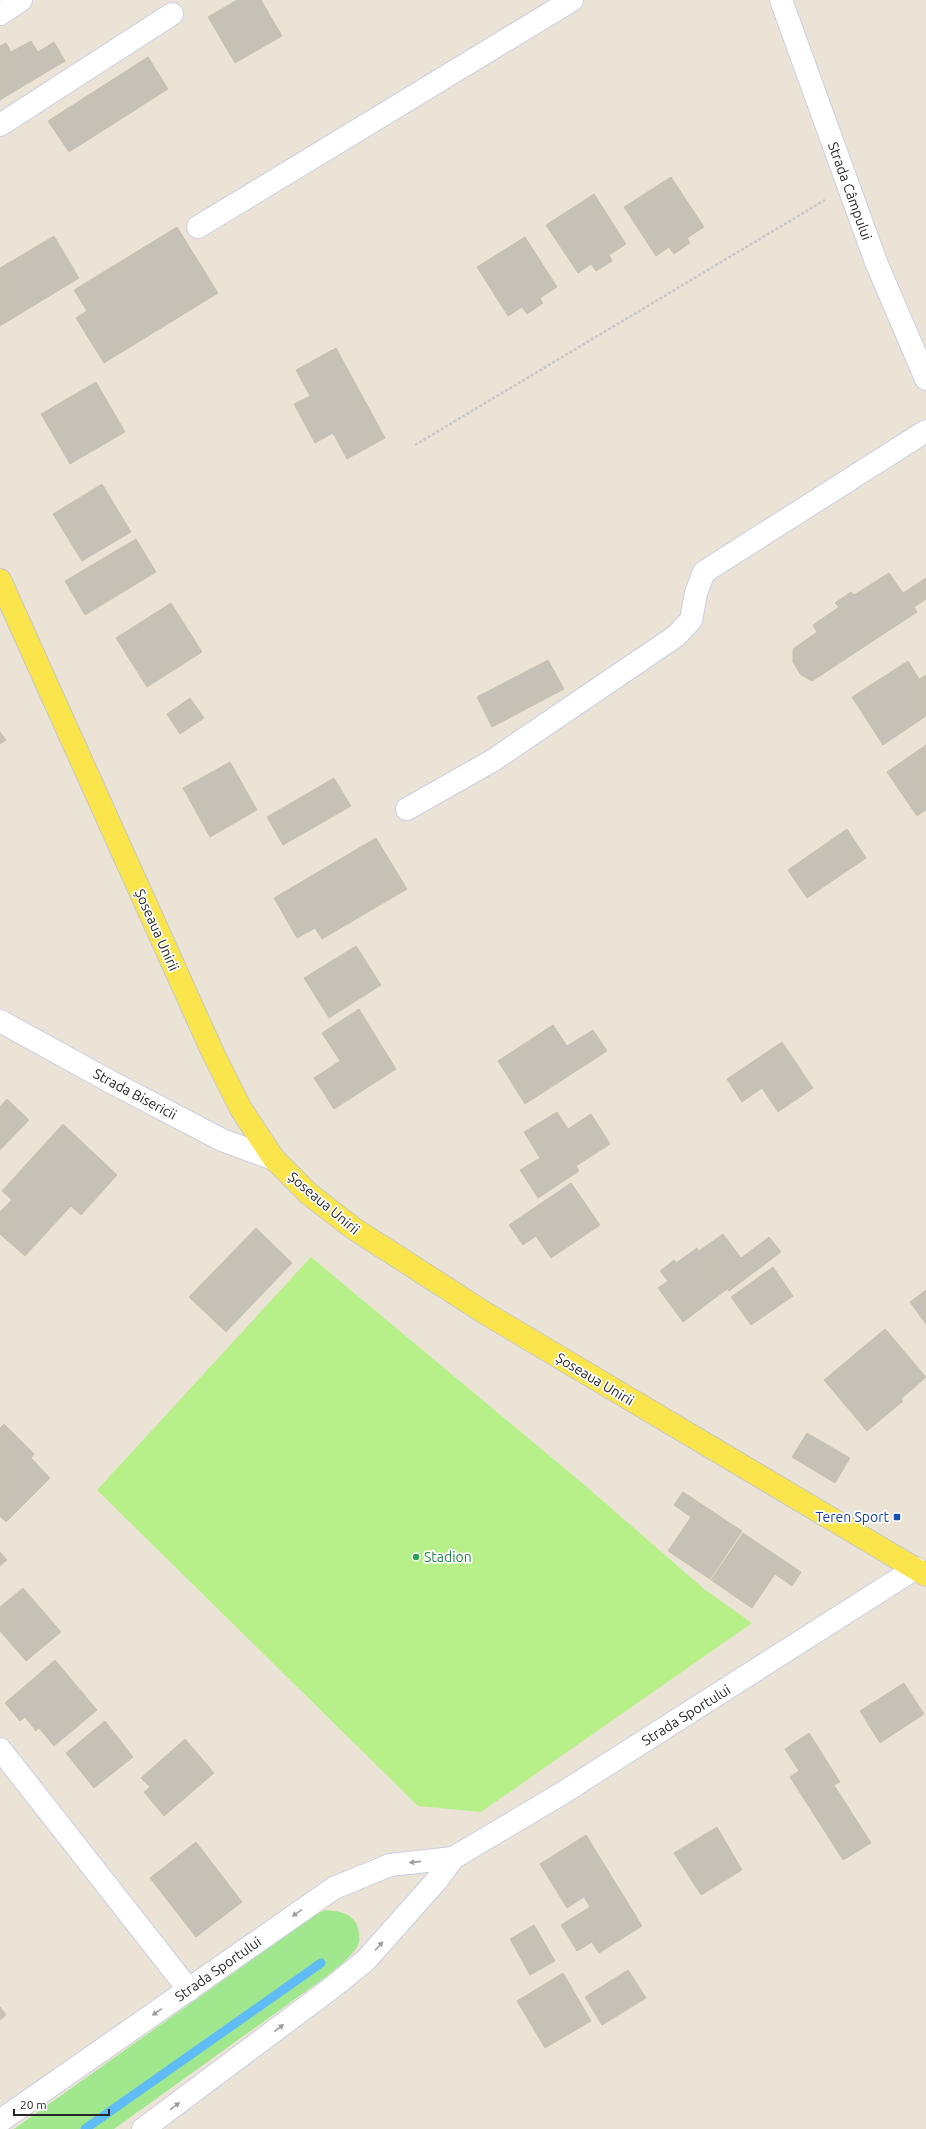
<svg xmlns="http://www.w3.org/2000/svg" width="926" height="2129" viewBox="0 0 926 2129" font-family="Ubuntu,sans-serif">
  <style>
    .grass { fill: #a1e78d }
    .pitch { fill: #b7ef88 }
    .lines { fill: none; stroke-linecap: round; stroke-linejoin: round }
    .stream { stroke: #5fbcf6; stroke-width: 9 }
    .building { fill: #c6c1b6; stroke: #c6c1b0 }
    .minor-casing { stroke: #cccde1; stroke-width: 24 }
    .major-casing { stroke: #c7c7c7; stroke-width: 24 }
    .path { stroke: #c7c7c7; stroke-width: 2.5; stroke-dasharray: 3 2; stroke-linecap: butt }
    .minor { stroke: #fff; stroke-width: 22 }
    .major { stroke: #fae64c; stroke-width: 22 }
    .oneway { fill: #9d9d9d }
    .transit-dot { fill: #1a4fb4; stroke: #fff; stroke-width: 1.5 }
    .leisure-dot { fill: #2e9e5b; stroke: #fff; stroke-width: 1.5 }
    .labels { text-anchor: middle; stroke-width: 3.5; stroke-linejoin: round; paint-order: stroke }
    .street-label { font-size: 14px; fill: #262626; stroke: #fff }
    .transit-label { font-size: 14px; fill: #164399; stroke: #fff; text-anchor: end }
    .leisure-label { font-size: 14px; fill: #27864d; stroke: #fff; text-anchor: start }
  </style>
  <rect width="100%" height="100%" fill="#ebe4d6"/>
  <!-- grass -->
  <path class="grass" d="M325 1910C341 1911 357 1914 359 1933 359 1936 360 1940 359 1942 356 1954 336 1968 327 1976L114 2129H14L312 1917Z"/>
  <!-- pitch -->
  <polygon class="pitch" points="311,1257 588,1488 704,1589 752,1623 481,1812 418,1806 97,1490"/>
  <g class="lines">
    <!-- stream -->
    <polyline class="stream" points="85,2129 321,1963"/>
  </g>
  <!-- building -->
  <g class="building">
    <polygon points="237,0 261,0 282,36 235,63 208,17"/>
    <polygon points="31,41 38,52 54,42 65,61 0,100 0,46 6,43 11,52"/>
    <polygon points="148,57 168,89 69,152 48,121"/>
    <polygon points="671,177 704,227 687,238 690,243 674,254 669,247 656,256 624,207"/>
    <polygon points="594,194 626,244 609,255 612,261 596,271 591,264 578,273 546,225"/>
    <polygon points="177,227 218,293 104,363 76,318 87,311 74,290"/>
    <polygon points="54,236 79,278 0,326 0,268"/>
    <polygon points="525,237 557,287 540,298 543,303 527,314 522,307 508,316 477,267"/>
    <polygon points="336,348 385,438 347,459 333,433 315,443 294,404 310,396 296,370"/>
    <polygon points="96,382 125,432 70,464 41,414"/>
    <polygon points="102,484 131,532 82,561 53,514"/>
    <polygon points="136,539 156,572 85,615 65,581"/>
    <polygon points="889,573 903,593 926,578 926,599 914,607 917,612 812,681 801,675 793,662 793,649 817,632 813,625 839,607 835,603 851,592 854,595"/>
    <polygon points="171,603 202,652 147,687 116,638"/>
    <polygon points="548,660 564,689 492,727 477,697"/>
    <polygon points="908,661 919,679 926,675 926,716 883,745 852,697"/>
    <polygon points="190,698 204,718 180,734 167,714"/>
    <polygon points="0,732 6,740 0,744"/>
    <polygon points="926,745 926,810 917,816 887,772"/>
    <polygon points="230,762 257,810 210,837 183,788"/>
    <polygon points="334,778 351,806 283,845 267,817"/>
    <polygon points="847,829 866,858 807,898 788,870"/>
    <polygon points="376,838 407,889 322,939 315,928 297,938 274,898"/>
    <polygon points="356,946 381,985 329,1018 304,978"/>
    <polygon points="359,1009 396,1069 334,1109 314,1078 340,1061 322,1033"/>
    <polygon points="553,1025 567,1046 593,1030 607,1051 525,1104 498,1061"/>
    <polygon points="782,1042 813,1088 778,1112 762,1088 742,1102 727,1079"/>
    <polygon points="7,1099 29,1120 0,1150 0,1107"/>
    <polygon points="557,1112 568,1129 591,1114 610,1144 576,1166 579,1171 538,1198 520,1170 540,1158 524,1132"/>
    <polygon points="63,1124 117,1175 81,1215 71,1206 25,1256 0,1234 0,1212 12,1200 2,1191"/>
    <polygon points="571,1183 600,1225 551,1258 536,1236 523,1245 509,1225"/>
    <polygon points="256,1228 292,1263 226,1332 189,1297"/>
    <polygon points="723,1234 741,1258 769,1237 781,1252 729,1291 699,1251"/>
    <polygon points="697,1248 727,1289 683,1322 658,1288 668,1281 660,1271 674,1260 676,1263"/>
    <polygon points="773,1267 793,1296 751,1325 731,1297"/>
    <polygon points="926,1290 926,1324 910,1302"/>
    <polygon points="885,1329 926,1377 901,1399 903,1401 867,1431 824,1380"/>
    <polygon points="4,1424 34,1454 31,1458 50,1478 6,1522 0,1516 0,1428"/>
    <polygon points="807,1433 850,1458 835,1483 792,1457"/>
    <polygon points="683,1492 742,1531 710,1579 668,1551 691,1517 674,1505"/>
    <polygon points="743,1533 801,1572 792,1586 775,1574 752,1608 711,1580"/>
    <polygon points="0,1552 7,1560 0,1566"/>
    <polygon points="23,1588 61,1632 26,1661 0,1631 0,1607"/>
    <polygon points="55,1660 97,1710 54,1746 39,1728 36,1731 25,1717 20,1721 5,1703"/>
    <polygon points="904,1683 924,1714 880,1743 860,1711"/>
    <polygon points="105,1721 133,1757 94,1788 66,1753"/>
    <polygon points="809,1733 840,1782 834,1785 871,1843 843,1860 790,1777 799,1771 785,1749"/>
    <polygon points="185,1739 214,1773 164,1816 144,1792 150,1787 141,1778"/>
    <polygon points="717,1827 742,1870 701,1895 674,1853"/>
    <polygon points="586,1835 642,1926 599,1953 592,1942 577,1951 561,1925 590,1907 584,1897 567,1908 540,1864"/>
    <polygon points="196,1842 242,1902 196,1937 150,1878"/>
    <polygon points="534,1925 555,1961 530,1975 510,1939"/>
    <polygon points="628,1970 646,1998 602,2025 585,1997"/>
    <polygon points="563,1973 591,2021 545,2048 517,2001"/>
    <polygon points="0,2007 6,2015 0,2020"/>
  </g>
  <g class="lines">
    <!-- minor casing -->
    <g class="minor-casing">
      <g id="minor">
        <polyline points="781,0 876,262 926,379"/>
        <polyline points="0,14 21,0"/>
        <polyline points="0,125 172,14"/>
        <polyline points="198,227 572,0"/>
        <polyline points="407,809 492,761 676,636 691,620 696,593 704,572 926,431"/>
        <polyline points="0,1021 111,1082 222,1140 274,1159"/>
        <polyline points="0,1749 189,1990"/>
        <polyline points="0,2121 334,1888 390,1865 453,1858"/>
        <polyline points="143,2129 333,1987 366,1960 437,1880 453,1858 561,1794 916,1568"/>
      </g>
    </g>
    <!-- major casing -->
    <g class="major-casing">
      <polyline id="major" points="0,580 213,1053 241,1109 274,1159 309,1194 353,1228 485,1313 926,1575"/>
    </g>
    <!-- path -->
    <polyline class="path" points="415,445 825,200"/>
    <!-- minor -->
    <use href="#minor" class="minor"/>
    <!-- major -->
    <use href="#major" class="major"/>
  </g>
  <!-- one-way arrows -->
  <defs><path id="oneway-solid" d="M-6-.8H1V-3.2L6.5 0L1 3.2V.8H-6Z"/></defs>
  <g class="oneway">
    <use href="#oneway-solid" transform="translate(415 1862) rotate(174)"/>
    <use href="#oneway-solid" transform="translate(297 1913) rotate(145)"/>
    <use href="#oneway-solid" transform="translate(379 1946) rotate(-48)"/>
    <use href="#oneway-solid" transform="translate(157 2012) rotate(145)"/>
    <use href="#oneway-solid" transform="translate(279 2028) rotate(-37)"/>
    <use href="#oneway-solid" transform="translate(175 2106) rotate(-37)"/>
  </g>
  <!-- markers -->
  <rect class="transit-dot" x="893" y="1513" width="8" height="8" rx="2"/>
  <circle class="leisure-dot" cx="416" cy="1557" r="4"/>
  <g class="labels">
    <!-- street labels -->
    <g class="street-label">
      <text transform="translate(850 191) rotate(70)" y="5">Strada Câmpului</text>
      <text transform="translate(157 930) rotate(66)" y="5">Șoseaua Unirii</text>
      <text transform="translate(135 1094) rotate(28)" y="5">Strada Bisericii</text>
      <text transform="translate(324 1203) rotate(40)" y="5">Șoseaua Unirii</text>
      <text transform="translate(595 1379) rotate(31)" y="5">Șoseaua Unirii</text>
      <text transform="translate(686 1715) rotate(-32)" y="5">Strada Sportului</text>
      <text transform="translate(218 1969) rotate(-35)" y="5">Strada Sportului</text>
    </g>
    <!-- transit labels -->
    <g class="transit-label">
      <text x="889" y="1522">Teren Sport</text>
    </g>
    <!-- leisure labels -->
    <g class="leisure-label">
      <text x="424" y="1562">Stadion</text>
    </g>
  </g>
  <!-- scale -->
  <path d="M14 2109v6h95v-6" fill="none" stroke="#262626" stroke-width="2"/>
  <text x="20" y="2109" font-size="12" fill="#262626" stroke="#ffffff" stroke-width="3" paint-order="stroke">20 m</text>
</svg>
